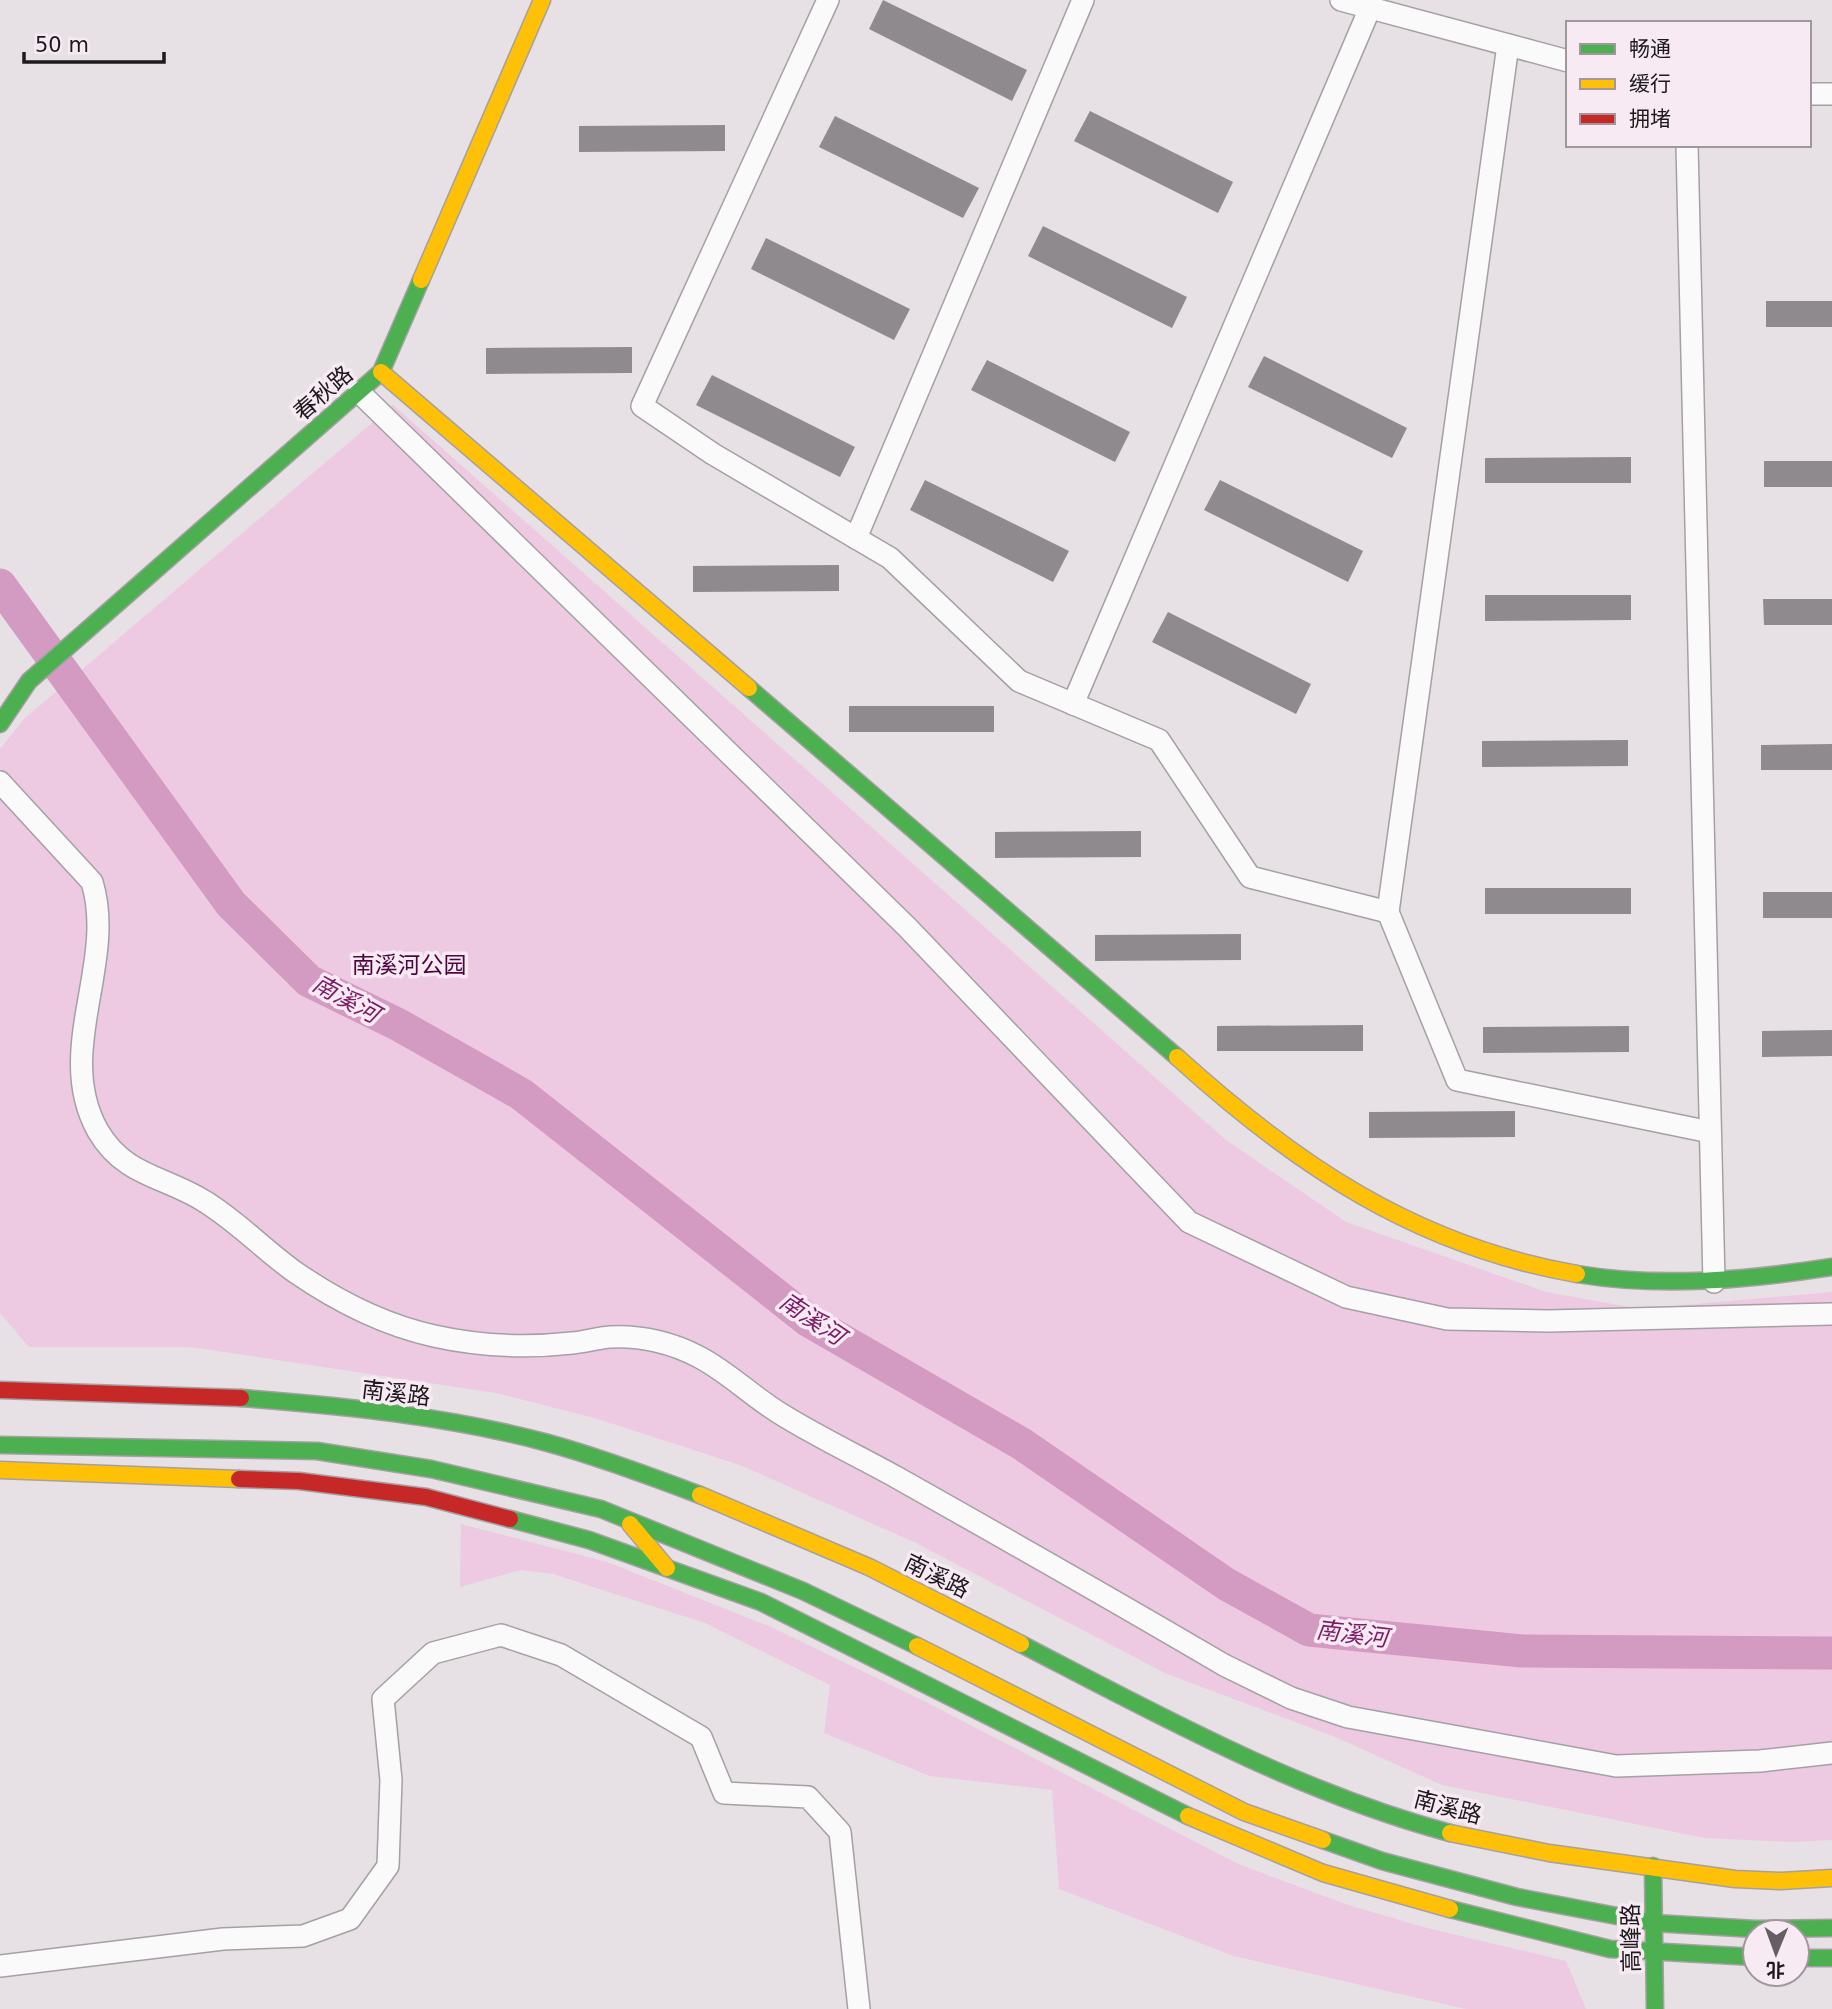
<svg xmlns="http://www.w3.org/2000/svg" width="1832" height="2009" viewBox="0 0 1832 2009" font-family="'DejaVu Sans','Noto Sans SC',sans-serif">
  <style>
    .green { fill: #eec9e2 }
    .lines { fill: none; stroke-linecap: round; stroke-linejoin: round }
    .river { stroke: #d39ac2; stroke-width: 33 }
    .building { fill: #8f8a8d }
    .street-casing { stroke: #a5a0a3; stroke-width: 24 }
    .fast-casing { stroke: #a5a0a3; stroke-width: 19 }
    .slow-casing { stroke: #a5a0a3; stroke-width: 19 }
    .jam-casing { stroke: #a5a0a3; stroke-width: 19 }
    .street { stroke: #fbfafb; stroke-width: 21 }
    .fast { stroke: #4caf50; stroke-width: 16 }
    .slow { stroke: #ffc107; stroke-width: 16 }
    .jam { stroke: #c62828; stroke-width: 16 }
    .labels { text-anchor: middle; stroke-width: 7; stroke-linejoin: round; paint-order: stroke }
    .street-label { font-size: 23px; fill: #1d191c; stroke: #f7eaf3 }
    .park-label { font-size: 23px; fill: #4d053f; stroke: #f7eaf3 }
    .water-label { font-size: 24px; font-style: italic; fill: #791c65; stroke: #f7eaf3 }
  </style>
  <rect width="100%" height="100%" fill="#e7e0e4"/>
  <!-- green -->
  <g class="green">
    <polygon points="393,405 1226,1140 1346,1222 1546,1292 1640,1309 1832,1292 1832,1840 1791,1842 1705,1838 1442,1785 1333,1736 1165,1673 914,1542 740,1465 598,1419 496,1393 191,1347 29,1347 0,1313 0,749 24,719"/>
    <polygon points="461,1524 607,1562 771,1627 924,1701 1238,1864 1348,1905 1423,1927 1566,1961 1586,2009 1466,2009 1234,1956 1059,1889 1052,1790 930,1776 824,1733 830,1685 705,1623 553,1574 521,1570 460,1587"/>
  </g>
  <g class="lines">
    <!-- river -->
    <polyline class="river" points="0,585 231,904 309,981 397,1024 521,1094 809,1321 1022,1444 1226,1584 1309,1630 1522,1651 1832,1653"/>
  </g>
  <!-- building -->
  <g class="building">
    <polygon points="883,0 1027,70 1012,101 869,29"/>
    <polygon points="1090,111 1233,182 1218,213 1074,141"/>
    <polygon points="835,116 979,188 963,218 819,147"/>
    <polygon points="725,125 725,151 579,152 579,126"/>
    <polygon points="1043,226 1187,297 1172,328 1028,256"/>
    <polygon points="766,238 910,309 894,340 751,269"/>
    <rect x="1766" y="301" width="66" height="26"/>
    <polygon points="632,347 632,373 486,374 486,348"/>
    <polygon points="1264,356 1407,428 1392,458 1248,387"/>
    <polygon points="987,360 1130,432 1115,462 971,390"/>
    <polygon points="712,375 855,447 840,477 696,405"/>
    <polygon points="1631,457 1631,483 1485,483 1485,458"/>
    <rect x="1764" y="461" width="68" height="26"/>
    <polygon points="925,480 1069,551 1053,582 910,510"/>
    <polygon points="1220,480 1363,551 1348,582 1204,510"/>
    <polygon points="839,565 839,591 693,592 693,566"/>
    <polygon points="1485,595 1631,595 1631,620 1485,621"/>
    <polygon points="1763,599 1832,599 1832,625 1764,625"/>
    <polygon points="1168,612 1311,684 1296,714 1152,642"/>
    <rect x="849" y="706" width="145" height="26"/>
    <polygon points="1628,740 1628,766 1482,767 1482,741"/>
    <polygon points="1832,744 1832,770 1761,770 1761,745"/>
    <polygon points="1141,831 1141,857 995,858 995,832"/>
    <rect x="1485" y="888" width="146" height="26"/>
    <rect x="1763" y="892" width="69" height="26"/>
    <polygon points="1241,934 1241,960 1095,961 1095,935"/>
    <polygon points="1363,1025 1363,1051 1217,1051 1217,1026"/>
    <polygon points="1629,1026 1629,1052 1483,1053 1483,1027"/>
    <polygon points="1832,1030 1832,1056 1762,1057 1762,1031"/>
    <polygon points="1515,1111 1515,1137 1369,1138 1369,1112"/>
  </g>
  <g class="lines">
    <!-- street casing -->
    <g class="street-casing">
      <g id="street">
        <polyline points="828,0 642,406 713,454 890,558 1019,681 1159,740 1250,877 1388,912 1457,1080 1710,1132"/>
        <polyline points="1341,0 1568,61"/>
        <polyline points="1809,94 1832,94"/>
        <polyline points="1687,145 1714,1282"/>
        <polyline points="359,392 907,927 1189,1222 1346,1297 1447,1319 1549,1321 1832,1314"/>
        <polyline points="856,538 1083,0"/>
        <polyline points="1073,704 1370,8"/>
        <path d="M0 782 92 882C117 964 53 1051 98 1131 124 1176 164 1176 204 1201 237 1221 264 1250 295 1272 337 1301 384 1325 434 1336 479 1346 527 1348 572 1343 585 1342 597 1338 610 1337 640 1335 673 1343 699 1357 728 1372 753 1397 781 1414 818 1437 858 1456 896 1477 1006 1539 1115 1601 1224 1665L1291 1698 1348 1717 1616 1766 1760 1761 1832 1753"/>
        <polyline points="1388,912 1508,45"/>
        <polyline points="0,1966 223,1939 303,1936 350,1919 388,1866 391,1780 383,1699 433,1653 501,1635 561,1655 701,1737 724,1793 808,1797 840,1832 859,2009"/>
      </g>
    </g>
    <!-- fast casing -->
    <g class="fast-casing">
      <g id="fast">
        <polyline points="749,688 1177,1057"/>
        <polyline points="0,724 29,681 381,372 421,280"/>
        <path d="M1577 1274C1661 1288 1748 1280 1832 1267"/>
        <path d="M241 1398C344 1406 448 1416 548 1443 599 1457 650 1476 700 1495"/>
        <polyline points="0,1445 317,1451 431,1469 601,1509 803,1591 917,1646"/>
        <polyline points="510,1519 589,1540 761,1602 1188,1816"/>
        <path d="M1021 1644C1160 1716 1298 1792 1450 1833"/>
        <polyline points="1323,1840 1382,1861 1517,1897 1654,1923 1755,1929 1832,1928"/>
        <polyline points="1653,1866 1655,2009"/>
        <polyline points="1450,1909 1610,1949 1755,1957"/>
        <polyline points="1797,1958 1832,1958"/>
      </g>
    </g>
    <!-- slow casing -->
    <g class="slow-casing">
      <g id="slow">
        <polyline points="421,280 542,0"/>
        <polyline points="381,372 749,688"/>
        <path d="M1177 1057C1296 1165 1416 1246 1577 1274"/>
        <polyline points="0,1470 239,1479"/>
        <polyline points="700,1495 869,1567 1021,1644"/>
        <polyline points="630,1524 667,1568"/>
        <polyline points="917,1646 1244,1812 1323,1840"/>
        <polyline points="1188,1816 1323,1873 1450,1909"/>
        <polyline points="1450,1833 1549,1853 1735,1879 1781,1881 1832,1878"/>
      </g>
    </g>
    <!-- jam casing -->
    <g class="jam-casing">
      <g id="jam">
        <polyline points="0,1390 241,1398"/>
        <polyline points="239,1479 299,1481 426,1497 510,1519"/>
      </g>
    </g>
    <!-- street -->
    <use href="#street" class="street"/>
    <!-- fast -->
    <use href="#fast" class="fast"/>
    <!-- slow -->
    <use href="#slow" class="slow"/>
    <!-- jam -->
    <use href="#jam" class="jam"/>
  </g>
  <g class="labels">
    <!-- street labels -->
    <g class="street-label">
      <text transform="translate(323 393) rotate(-41)" y="8">春秋路</text>
      <text transform="translate(396 1393) rotate(7)" y="8">南溪路</text>
      <text transform="translate(937 1576) rotate(26)" y="8">南溪路</text>
      <text transform="translate(1448 1807) rotate(15)" y="8">南溪路</text>
      <text transform="translate(1631 1938) rotate(-91)" y="8">高峰路</text>
    </g>
    <!-- park labels -->
    <g class="park-label">
      <text x="409" y="973">南溪河公园</text>
    </g>
    <!-- water labels -->
    <g class="water-label">
      <text transform="translate(346 999) rotate(29)" y="8">南溪河</text>
      <text transform="translate(812 1319) rotate(34)" y="8">南溪河</text>
      <text transform="translate(1352 1634) rotate(7)" y="8">南溪河</text>
    </g>
  </g>
  <!-- legend -->
  <rect x="1566" y="21" width="245" height="126" fill="#f7eaf3" stroke="#a0969d" stroke-width="2"/>
  <rect x="1580" y="44" width="35" height="10" fill="#4caf50" stroke="#a0969d" stroke-width="2"/>
  <text x="1629" y="56" font-size="21" fill="#1d191c">畅通</text>
  <rect x="1580" y="79" width="35" height="10" fill="#ffc107" stroke="#a0969d" stroke-width="2"/>
  <text x="1629" y="91" font-size="21" fill="#1d191c">缓行</text>
  <rect x="1580" y="114" width="35" height="10" fill="#c62828" stroke="#a0969d" stroke-width="2"/>
  <text x="1629" y="126" font-size="21" fill="#1d191c">拥堵</text>
  <!-- north arrow -->
  <g transform="translate(1776 1953) rotate(181)"><circle r="33" fill="#f7eaf3" stroke="#a0969d" stroke-width="2"/>
  <path d="M0-5L12 26L0 18L-12 26Z" fill="#645f62"/>
  <text y="-10" font-size="19" font-weight="bold" text-anchor="middle" fill="#1d191c">北</text>
  </g>
  <!-- scale -->
  <path d="M24 52v10h140v-10" fill="none" stroke="#1d191c" stroke-width="3.5"/>
  <text x="35" y="52" font-size="21" fill="#1d191c" stroke="#f7eaf3" stroke-width="5" paint-order="stroke">50 m</text>
</svg>
